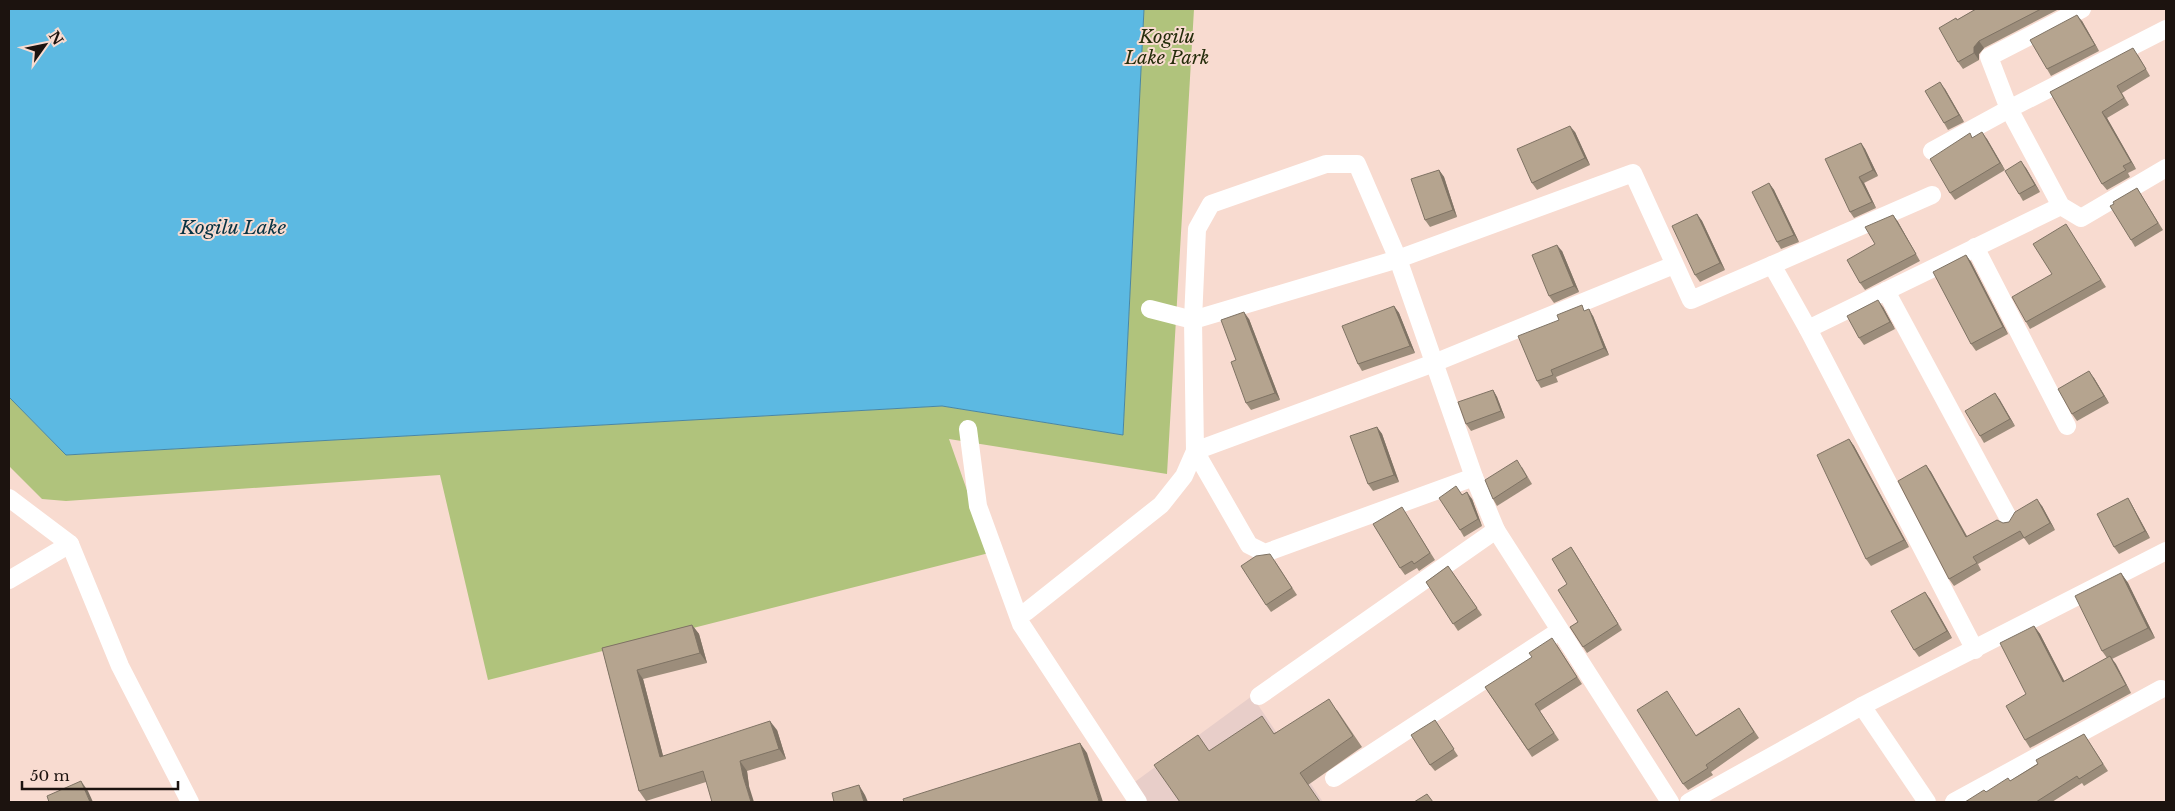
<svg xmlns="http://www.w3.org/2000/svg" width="2175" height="811" viewBox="0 0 2175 811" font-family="'Libre Baskerville',serif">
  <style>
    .industrial { fill: #e8cec9 }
    .green { fill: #b0c37c }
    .water { fill: #5cb9e2; stroke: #4987a3 }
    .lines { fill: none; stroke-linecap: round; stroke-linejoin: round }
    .minor { stroke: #fff; stroke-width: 18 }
    .wall { fill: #9c8d7b }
    .shaded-wall { fill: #7f7364 }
    .building { fill: #b5a48f; stroke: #7f7364 }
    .labels { text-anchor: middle; stroke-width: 4; stroke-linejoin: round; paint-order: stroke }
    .park-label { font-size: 18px; font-style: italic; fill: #252d0b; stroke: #f8dbd0 }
    .water-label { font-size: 19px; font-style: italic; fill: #073344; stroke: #f8dbd0 }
  </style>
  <rect width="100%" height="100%" fill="#f8dbd0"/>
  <!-- industrial -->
  <polygon class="industrial" points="1252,696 1323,802 1146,802 1132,784"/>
  <!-- green -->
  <polygon class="green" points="1144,9 1194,9 1167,474 949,439 989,553 488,680 440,475 66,501 42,499 9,466 9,397 66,455 942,406 1123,435"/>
  <!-- water -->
  <polygon class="water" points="9,9 1144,9 1123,435 942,406 66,455 9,397"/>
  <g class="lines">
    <!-- minor -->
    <g class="minor">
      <polyline points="2166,29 2009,109 2061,206 2081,218 2166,168"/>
      <polyline points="1932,151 2009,109 1989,57 2082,9"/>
      <polyline points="1932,195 1772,265 1808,329 1975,650"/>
      <polyline points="1975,247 2067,426"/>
      <polyline points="1674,265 1434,363 1195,451 1193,320 1197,229 1211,204 1326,164 1357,164 1398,259 1633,173 1691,300 1772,265"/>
      <polyline points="1886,291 2009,519"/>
      <polyline points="1150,309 1193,320 1398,259 1474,477 1496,530"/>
      <polyline points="1808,329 2061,206"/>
      <polyline points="968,429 978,506 1021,624 1138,802"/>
      <polyline points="1195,451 1249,545 1265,553 1474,477"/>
      <polyline points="9,498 70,544 120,666 190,802"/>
      <polyline points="9,580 70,544"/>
      <polyline points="1026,612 1161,505 1184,476 1195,451"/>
      <polyline points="1259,696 1496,530 1670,802"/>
      <polyline points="1862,706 1927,802"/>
      <polyline points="1334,778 1559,631"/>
      <polyline points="1689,802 1862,706 2166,551"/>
      <polyline points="1954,802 2161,689"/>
    </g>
  </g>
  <!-- wall -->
  <g class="wall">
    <polygon points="1976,9 2059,9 1984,48 1979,54 1979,60 1963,69 1958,62 1957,20"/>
    <polygon points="2082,21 2099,51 2051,76 2047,69"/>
    <polygon points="2138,55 2150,76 2122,93 2129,105 2107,118 2136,169 2128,173 2130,177 2107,190 2102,184 2050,92"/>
    <polygon points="1945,89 1964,122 1948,130 1944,123"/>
    <polygon points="1575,132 1590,165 1537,190 1532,183"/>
    <polygon points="1973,138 1987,139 2005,170 1955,200 1950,193"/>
    <polygon points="1861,143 1865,149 1878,176 1864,183 1876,208 1854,218 1850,212"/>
    <polygon points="2026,168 2040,192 2023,201 2019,194"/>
    <polygon points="1439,170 1444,177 1457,217 1430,227 1425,220"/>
    <polygon points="1769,183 1774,190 1799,242 1781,249 1777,242"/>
    <polygon points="2137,188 2163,230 2135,247 2131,240"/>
    <polygon points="1697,214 1702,221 1725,270 1700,282 1695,275"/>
    <polygon points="1893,215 1898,222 1920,261 1865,290 1860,283 1875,244"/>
    <polygon points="2070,231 2106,287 2030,329 2026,322 2052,274"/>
    <polygon points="1562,251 1579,292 1554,303 1549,296"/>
    <polygon points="1966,255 1971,262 2008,334 1976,351 1971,344"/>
    <polygon points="1394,306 1399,313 1415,353 1362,371 1358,364"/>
    <polygon points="1883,307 1895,329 1864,345 1859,338"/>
    <polygon points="1586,310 1593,316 1609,355 1556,377 1558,382 1541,388 1537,381"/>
    <polygon points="1249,319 1280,400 1251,410 1246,403 1236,360"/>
    <polygon points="2094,378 2109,403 2077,421 2072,414"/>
    <polygon points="1493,390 1497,397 1505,418 1471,431 1466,424"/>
    <polygon points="1995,393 2015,426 1984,443 1980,436"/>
    <polygon points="1377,427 1382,434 1399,482 1373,491 1368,484"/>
    <polygon points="1849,439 1854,446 1909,547 1871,566 1866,559"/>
    <polygon points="1926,465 1931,472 1967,536 2003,523 2009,522 2042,506 2055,530 2029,545 2024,538 1978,564 1981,570 1954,586 1949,579"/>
    <polygon points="1522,467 1532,484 1497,506 1493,499"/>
    <polygon points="1462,495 1472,499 1482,526 1464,537 1460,530"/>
    <polygon points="2128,498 2132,505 2150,538 2119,554 2114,547"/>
    <polygon points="1406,514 1435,560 1419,571 1417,568 1405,575 1400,568"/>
    <polygon points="1571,547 1622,630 1587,653 1570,627 1578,622 1567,584"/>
    <polygon points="1275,561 1297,595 1271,612 1266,605"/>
    <polygon points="1448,566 1482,615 1458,631 1426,582"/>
    <polygon points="2121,573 2128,583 2155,638 2112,659 2131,693 2030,748 2025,740 2026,694 2034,626 2040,634 2064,681 2107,658 2102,651"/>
    <polygon points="1930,599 1952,638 1919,657 1914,650"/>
    <polygon points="692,625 699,634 707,663 643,679 663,756 777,730 786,759 747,771 749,786 706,782 646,801 639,791 602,648"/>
    <polygon points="1557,645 1582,684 1540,711 1559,740 1532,757 1485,687"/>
    <polygon points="1739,708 1759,738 1711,772 1713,775 1688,790 1683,784 1696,735"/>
    <polygon points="1337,710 1362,747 1308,785 1180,802 1209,751 1274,733"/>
    <polygon points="1435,720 1458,756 1435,771 1430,765"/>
    <polygon points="2084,734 2108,771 2084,786 2082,783 2052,802 1965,802 2010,781"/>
  </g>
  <!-- shaded-wall -->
  <g class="shaded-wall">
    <polygon points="2077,15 2082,21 2099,51 2095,45"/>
    <polygon points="1979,41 1984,48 1979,54 1979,60 1974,53 1974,47"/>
    <polygon points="1940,82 1945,89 1964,122 1959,115"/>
    <polygon points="2102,112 2107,118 2136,169 2131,162"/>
    <polygon points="1570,126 1575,132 1590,165 1585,158"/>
    <polygon points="1982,132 1987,139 2005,170 2000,163"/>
    <polygon points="1861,143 1865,149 1878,176 1873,170"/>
    <polygon points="2021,161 2026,168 2040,192 2035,185"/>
    <polygon points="1439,170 1444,177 1457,217 1453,210"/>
    <polygon points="1859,177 1864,183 1876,208 1872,202"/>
    <polygon points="1769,183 1774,190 1799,242 1794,235"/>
    <polygon points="1697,214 1702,221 1725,270 1720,263"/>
    <polygon points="1893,215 1898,222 1920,261 1916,254"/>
    <polygon points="1557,245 1562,251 1579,292 1574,286"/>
    <polygon points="1966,255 1971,262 2008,334 2003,327"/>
    <polygon points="1878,300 1883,307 1895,329 1890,322"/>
    <polygon points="1394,306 1399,313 1415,353 1410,346"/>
    <polygon points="1589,309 1593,316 1609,355 1604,348"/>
    <polygon points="1244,312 1249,319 1280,400 1275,393"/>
    <polygon points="2089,371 2094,378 2109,403 2104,396"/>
    <polygon points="1493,390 1497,397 1505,418 1501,411"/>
    <polygon points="1995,393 2000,400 2015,426 2010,419"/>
    <polygon points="1377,427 1382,434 1399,482 1394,475"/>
    <polygon points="1849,439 1854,446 1909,547 1904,540"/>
    <polygon points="1926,465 1931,472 1971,544 1966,537"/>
    <polygon points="1467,492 1472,499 1482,526 1478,519"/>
    <polygon points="2128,498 2132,505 2150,538 2145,531"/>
    <polygon points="2037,499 2042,506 2055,530 2050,523"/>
    <polygon points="1571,547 1575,553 1622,630 1618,624"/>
    <polygon points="2121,573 2128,583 2155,638 2148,628"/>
    <polygon points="1925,592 1930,599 1952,638 1947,631"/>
    <polygon points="692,625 699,634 707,663 700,653"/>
    <polygon points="2034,626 2040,634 2069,690 2063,682"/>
    <polygon points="2110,656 2116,664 2131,693 2126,685"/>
    <polygon points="637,670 643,679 666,767 660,757"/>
    <polygon points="770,721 777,730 786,759 779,749"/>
    <polygon points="1080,743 1087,753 1103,802 1099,802 1099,801"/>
    <polygon points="740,761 747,771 749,786 754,802 751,802 743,776"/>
    <polygon points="81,781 88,791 93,802 90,802"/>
    <polygon points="859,785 865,795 868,802 864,802"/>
  </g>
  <!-- building -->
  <g class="building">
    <polygon points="1976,9 2041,9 1979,41 1974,47 1974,53 1958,62 1939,28 1956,18 1957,20"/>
    <polygon points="2077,15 2095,45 2047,69 2030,40"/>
    <polygon points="2133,48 2146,69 2117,86 2124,98 2102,112 2131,162 2123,166 2126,170 2102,184 2050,92"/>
    <polygon points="1940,82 1959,115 1944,123 1925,91"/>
    <polygon points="1570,126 1585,158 1532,183 1517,149"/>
    <polygon points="1982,132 2000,163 1950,193 1930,159 1970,133 1972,138"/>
    <polygon points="1861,143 1873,170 1859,177 1872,202 1850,212 1825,159"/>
    <polygon points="2021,161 2035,185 2019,194 2005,171"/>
    <polygon points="1439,170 1453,210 1425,220 1411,179"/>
    <polygon points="1769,183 1794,235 1777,242 1752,192"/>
    <polygon points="2137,188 2158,223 2131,240 2110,206 2114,204 2113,202"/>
    <polygon points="1697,214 1720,263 1695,275 1672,226"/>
    <polygon points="1893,215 1916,254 1860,283 1847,260 1875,244 1865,227"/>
    <polygon points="2066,224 2101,280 2026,322 2012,297 2052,274 2033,244"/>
    <polygon points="1557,245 1574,286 1549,296 1532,255"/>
    <polygon points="1966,255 2003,327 1971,344 1933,272"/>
    <polygon points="1878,300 1890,322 1859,338 1847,316"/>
    <polygon points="1582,305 1584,311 1589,309 1604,348 1551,370 1553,375 1537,381 1518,336 1559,320 1557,315"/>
    <polygon points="1394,306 1410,346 1358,364 1342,326"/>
    <polygon points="1244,312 1275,393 1246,403 1231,362 1236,360 1221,320"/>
    <polygon points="2089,371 2104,396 2072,414 2058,389"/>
    <polygon points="1493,390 1501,411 1466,424 1458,402"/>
    <polygon points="1995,393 2010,419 1980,436 1965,411"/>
    <polygon points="1377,427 1394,475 1368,484 1350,436"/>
    <polygon points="1849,439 1904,540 1866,559 1817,455"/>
    <polygon points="1517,460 1527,477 1493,499 1485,480"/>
    <polygon points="1926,465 1966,537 1997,520 2003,523 2009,522 2015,512 2037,499 2050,523 2024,538 2020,531 1973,557 1977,563 1949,579 1898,481"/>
    <polygon points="1456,486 1462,495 1467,492 1478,519 1460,530 1439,498"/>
    <polygon points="2128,498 2145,531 2114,547 2097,514"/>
    <polygon points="1402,507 1430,553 1414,564 1412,561 1400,568 1373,524"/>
    <polygon points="1571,547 1618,624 1583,647 1570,627 1578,622 1558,590 1567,584 1552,559"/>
    <polygon points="1270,554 1292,588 1266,605 1241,566 1256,556"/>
    <polygon points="1448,566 1477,608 1453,624 1426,582"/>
    <polygon points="2121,573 2148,628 2102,651 2075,596"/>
    <polygon points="1925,592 1947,631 1914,650 1891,611"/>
    <polygon points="692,625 700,653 637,670 660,757 770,721 779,749 740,761 743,776 751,802 712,802 703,771 639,791 602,648"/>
    <polygon points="2034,626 2063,682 2110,656 2126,685 2025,740 2006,706 2026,694 2000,643"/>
    <polygon points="1552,638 1577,677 1535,704 1554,733 1528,750 1485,687 1532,657 1529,653"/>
    <polygon points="1667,691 1696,736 1739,708 1754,732 1706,765 1708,768 1683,784 1637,710"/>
    <polygon points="1329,699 1353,736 1300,773 1320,802 1180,802 1154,765 1198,735 1209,751 1262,716 1274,734"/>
    <polygon points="1435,720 1454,749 1430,765 1411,735"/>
    <polygon points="2084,734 2103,764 2079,779 2077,776 2036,802 1965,802 1984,790 1986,792 2008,778 2010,781 2038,764 2036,760"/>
    <polygon points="1080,743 1099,801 1095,802 904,802 903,799"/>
    <polygon points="81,781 90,802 49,802 47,796"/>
    <polygon points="859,785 864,802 834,802 832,793"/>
    <polygon points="1427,794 1433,802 1414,802"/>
  </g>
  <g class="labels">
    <!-- park labels -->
    <g class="park-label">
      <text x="1167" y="43">Kogilu<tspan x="1167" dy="21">Lake Park</tspan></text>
    </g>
    <!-- water labels -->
    <g class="water-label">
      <text x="233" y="234">Kogilu Lake</text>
    </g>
  </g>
  <!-- border -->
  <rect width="2175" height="811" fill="none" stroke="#1c130f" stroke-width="20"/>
  <!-- north arrow -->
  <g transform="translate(45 45) rotate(57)" stroke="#f8dbd0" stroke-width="4" paint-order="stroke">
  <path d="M0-4L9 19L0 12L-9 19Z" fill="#1c130f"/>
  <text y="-8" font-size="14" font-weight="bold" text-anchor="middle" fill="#1c130f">N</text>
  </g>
  <!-- scale -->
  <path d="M22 781v8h156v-8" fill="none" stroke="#1c130f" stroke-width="2.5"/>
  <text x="30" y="781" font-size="15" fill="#1c130f" stroke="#f8dbd0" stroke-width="4" paint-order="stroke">50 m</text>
</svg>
